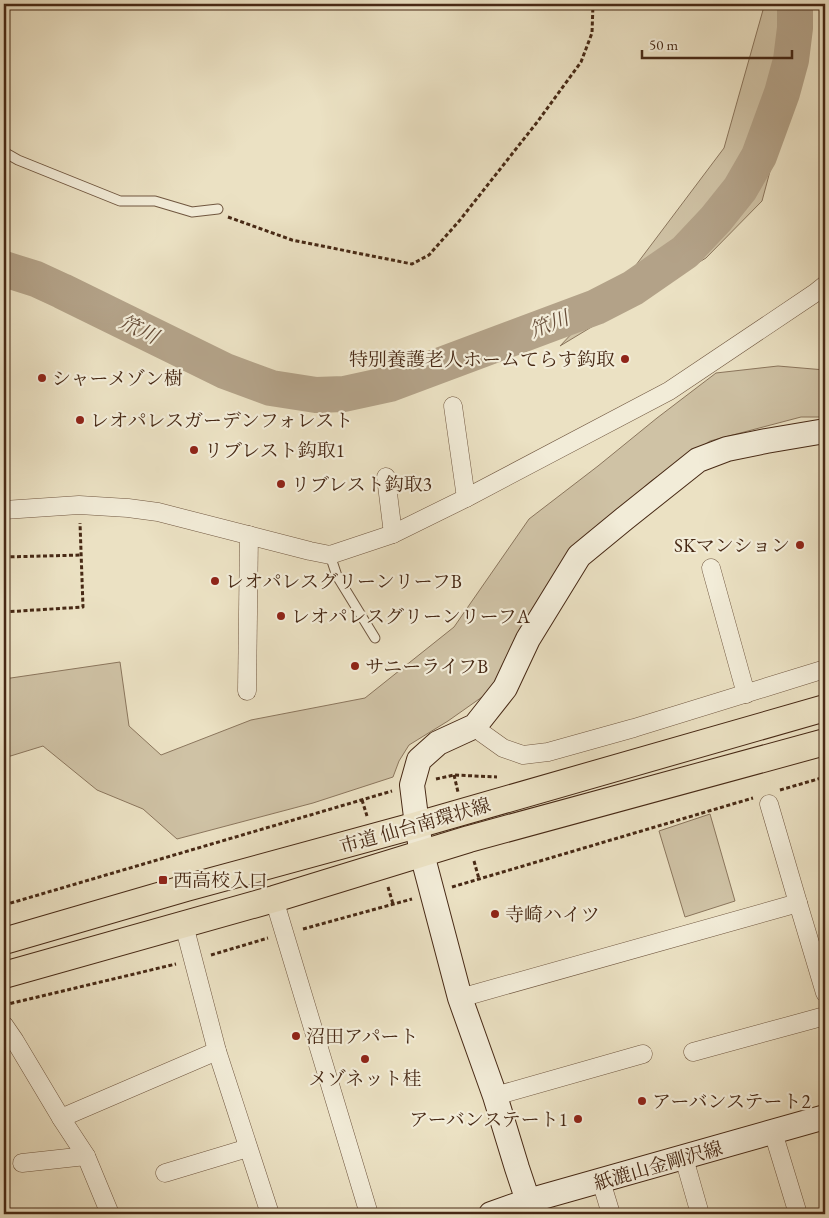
<svg xmlns="http://www.w3.org/2000/svg" width="829" height="1218" viewBox="0 0 829 1218" font-family="'EB Garamond','Noto Serif JP',serif">
  <style>
    .green { fill: #cfc2a5; stroke: #8b765d }
    .lines { fill: none; stroke-linecap: round; stroke-linejoin: round }
    .river { stroke: #b3a288; stroke-width: 36 }
    .lane-casing { stroke: #705740; stroke-width: 11 }
    .street-casing { stroke: #705740; stroke-width: 19 }
    .secondary-casing { stroke: #472915; stroke-width: 26 }
    .primary-casing { stroke: #472915; stroke-width: 28 }
    .path { stroke: #472915; stroke-width: 3; stroke-dasharray: 4 2.5; stroke-linecap: butt }
    .lane { stroke: #f2ecd8; stroke-width: 9 }
    .street { stroke: #f2ecd8; stroke-width: 18 }
    .secondary { stroke: #f2ecd8; stroke-width: 24 }
    .primary { stroke: #ebe1c3; stroke-width: 26 }
    .poi-dot { fill: #8f2418; stroke: #f2ecd8; stroke-width: 2 }
    .labels { text-anchor: middle; stroke-width: 4.5; stroke-linejoin: round; paint-order: stroke }
    .poi-label { font-size: 19px; fill: #472915; stroke: #f2ecd8; text-anchor: start }
    .street-label { font-size: 19px; fill: #472915; stroke: #f2ecd8 }
    .water-label { font-size: 20px; font-style: italic; fill: #674d38; stroke: #f2ecd8 }
  </style>
  <rect width="100%" height="100%" fill="#ebe1c3"/>
  <filter id="stains"><feTurbulence type="fractalNoise" baseFrequency=".004" numOctaves="4"/><feColorMatrix values="0 0 0 0 .2 0 0 0 0 .09 0 0 0 0 .02 0 0 0 .5 -.17"/></filter>
  <radialGradient id="worn" r=".72"><stop offset=".6" stop-color="#630" stop-opacity="0"/><stop offset="1" stop-color="#630" stop-opacity=".3"/></radialGradient>
  <!-- green -->
  <g class="green">
    <polygon points="763,4 812,4 812,15 762,201 706,258 560,346 636,265 724,148 763,10"/>
    <polygon points="778,366 825,370 825,417 801,417 710,441 651,481 576,549 492,690 448,721 409,745 399,761 393,777 313,803 177,839 143,809 97,790 43,746 4,758 4,679 120,662 129,726 161,755 251,720 365,698 454,627 529,519 598,466 657,418 716,373"/>
    <polygon points="710,814 735,901 685,917 659,831"/>
  </g>
  <g class="lines">
    <!-- river -->
    <polyline class="river" points="4,269 36,279 62,291 225,371 271,388 316,395 344,394 390,384 596,307 633,288 685,252 716,219 740,189 759,156 782,93 791,60 795,28 795,4"/>
    <!-- lane casing -->
    <g class="lane-casing">
      <g id="lane">
        <polyline points="4,152 18,160 120,201 155,201 192,212 218,209"/>
        <polyline points="330,555 337,576 375,638"/>
      </g>
    </g>
    <!-- street casing -->
    <g class="street-casing">
      <g id="street">
        <polyline points="453,406 466,498"/>
        <polyline points="386,477 393,534"/>
        <polyline points="4,510 79,505 128,508 158,512 310,551 330,555 393,534 466,498 669,391 815,293 825,285"/>
        <polyline points="711,568 746,694"/>
        <polyline points="247,691 249,535"/>
        <polyline points="475,726 482,733 503,748 523,755 548,752 634,728 825,669"/>
        <polyline points="769,804 798,903 825,993"/>
        <polyline points="274,899 369,1214"/>
        <polyline points="184,925 217,1051 270,1214"/>
        <polyline points="460,998 798,903"/>
        <polyline points="4,1025 15,1041 61,1118 86,1156 110,1214"/>
        <polyline points="693,1052 825,1016"/>
        <polyline points="495,1096 643,1054"/>
        <polyline points="61,1118 217,1051"/>
        <polyline points="773,1132 798,1214"/>
        <polyline points="684,1158 700,1214"/>
        <polyline points="22,1163 86,1156"/>
        <polyline points="165,1173 248,1148"/>
        <polyline points="601,1181 611,1214"/>
      </g>
    </g>
    <!-- secondary casing -->
    <g class="secondary-casing">
      <g id="secondary">
        <polyline points="528,1201 517,1168 495,1096 460,998 422,854 417,825 412,785 419,760 438,743 475,726 505,688 528,639 579,556 624,519 698,460 727,449 766,441 825,431"/>
        <polyline points="491,1214 528,1201 825,1117"/>
      </g>
    </g>
    <!-- primary casing -->
    <g class="primary-casing">
      <g id="primary">
        <polyline points="4,941 186,888 417,825 825,708"/>
        <polyline points="4,975 274,899 469,839 825,742"/>
      </g>
    </g>
    <!-- path -->
    <g class="path">
      <polyline points="228,217 292,240 412,264 429,255 460,220 538,121 581,62 592,33 593,4"/>
      <polyline points="4,557 81,555"/>
      <polyline points="4,612 83,607 80,523"/>
      <polyline points="454,775 458,792"/>
      <polyline points="436,779 454,775 497,777"/>
      <polyline points="780,790 825,777"/>
      <polyline points="362,800 367,816"/>
      <polyline points="474,861 479,879"/>
      <polyline points="388,887 393,904"/>
      <polyline points="452,887 753,798"/>
      <polyline points="4,905 392,791"/>
      <polyline points="303,929 412,899"/>
      <polyline points="211,955 268,938"/>
      <polyline points="4,1005 176,964"/>
    </g>
    <!-- lane -->
    <use href="#lane" class="lane"/>
    <!-- street -->
    <use href="#street" class="street"/>
    <!-- secondary -->
    <use href="#secondary" class="secondary"/>
    <!-- primary -->
    <use href="#primary" class="primary"/>
  </g>
  <!-- markers -->
  <g class="poi-dot">
    <circle cx="625" cy="359" r="5"/>
    <circle cx="42" cy="378" r="5"/>
    <circle cx="80" cy="420" r="5"/>
    <circle cx="194" cy="450" r="5"/>
    <circle cx="281" cy="484" r="5"/>
    <circle cx="800" cy="545" r="5"/>
    <circle cx="215" cy="581" r="5"/>
    <circle cx="281" cy="616" r="5"/>
    <circle cx="355" cy="666" r="5"/>
    <rect x="158" y="875" width="10" height="10" rx="2.5"/>
    <circle cx="495" cy="914" r="5"/>
    <circle cx="296" cy="1036" r="5"/>
    <circle cx="365" cy="1059" r="5"/>
    <circle cx="642" cy="1101" r="5"/>
    <circle cx="578" cy="1119" r="5"/>
  </g>
  <g class="labels">
    <!-- poi labels -->
    <g class="poi-label">
      <text x="615" y="366" text-anchor="end">特別養護老人ホームてらす鈎取</text>
      <text x="52" y="385">シャーメゾン樹</text>
      <text x="90" y="427">レオパレスガーデンフォレスト</text>
      <text x="204" y="457">リブレスト鈎取1</text>
      <text x="291" y="491">リブレスト鈎取3</text>
      <text x="790" y="552" text-anchor="end">SKマンション</text>
      <text x="225" y="588">レオパレスグリーンリーフB</text>
      <text x="291" y="623">レオパレスグリーンリーフA</text>
      <text x="365" y="673">サニーライフB</text>
      <text x="173" y="887">西高校入口</text>
      <text x="505" y="921">寺崎ハイツ</text>
      <text x="306" y="1043">沼田アパート</text>
      <text x="365" y="1085" text-anchor="middle">メゾネット桂</text>
      <text x="652" y="1108">アーバンステート2</text>
      <text x="568" y="1126" text-anchor="end">アーバンステート1</text>
    </g>
    <!-- street labels -->
    <g class="street-label">
      <text transform="translate(415 825) rotate(-16)" y="7">市道 仙台南環状線</text>
      <text transform="translate(658 1165) rotate(-16)" y="7">紙漉山金剛沢線</text>
    </g>
    <!-- water labels -->
    <g class="water-label">
      <text transform="translate(549 324) rotate(-21)" y="7">笊川</text>
      <text transform="translate(139 329) rotate(26)" y="7">笊川</text>
    </g>
  </g>
  <!-- margin -->
  <rect width="829" height="1218" fill="none" stroke="#ebe1c3" stroke-width="20"/>
  <rect x="5" y="5" width="819" height="1208" fill="none" stroke="#472915" stroke-width="2.5"/>
  <rect x="10" y="10" width="809" height="1198" fill="none" stroke="#472915"/>
  <!-- scale -->
  <path d="M642 50v8h150v-8" fill="none" stroke="#472915" stroke-width="2.5"/>
  <text x="649" y="50" font-size="15" fill="#472915" stroke="#f2ecd8" stroke-width="4" paint-order="stroke">50 m</text>
  <rect width="100%" height="100%" filter="url(#stains)"/>
  <rect width="100%" height="100%" fill="url(#worn)"/>
</svg>
